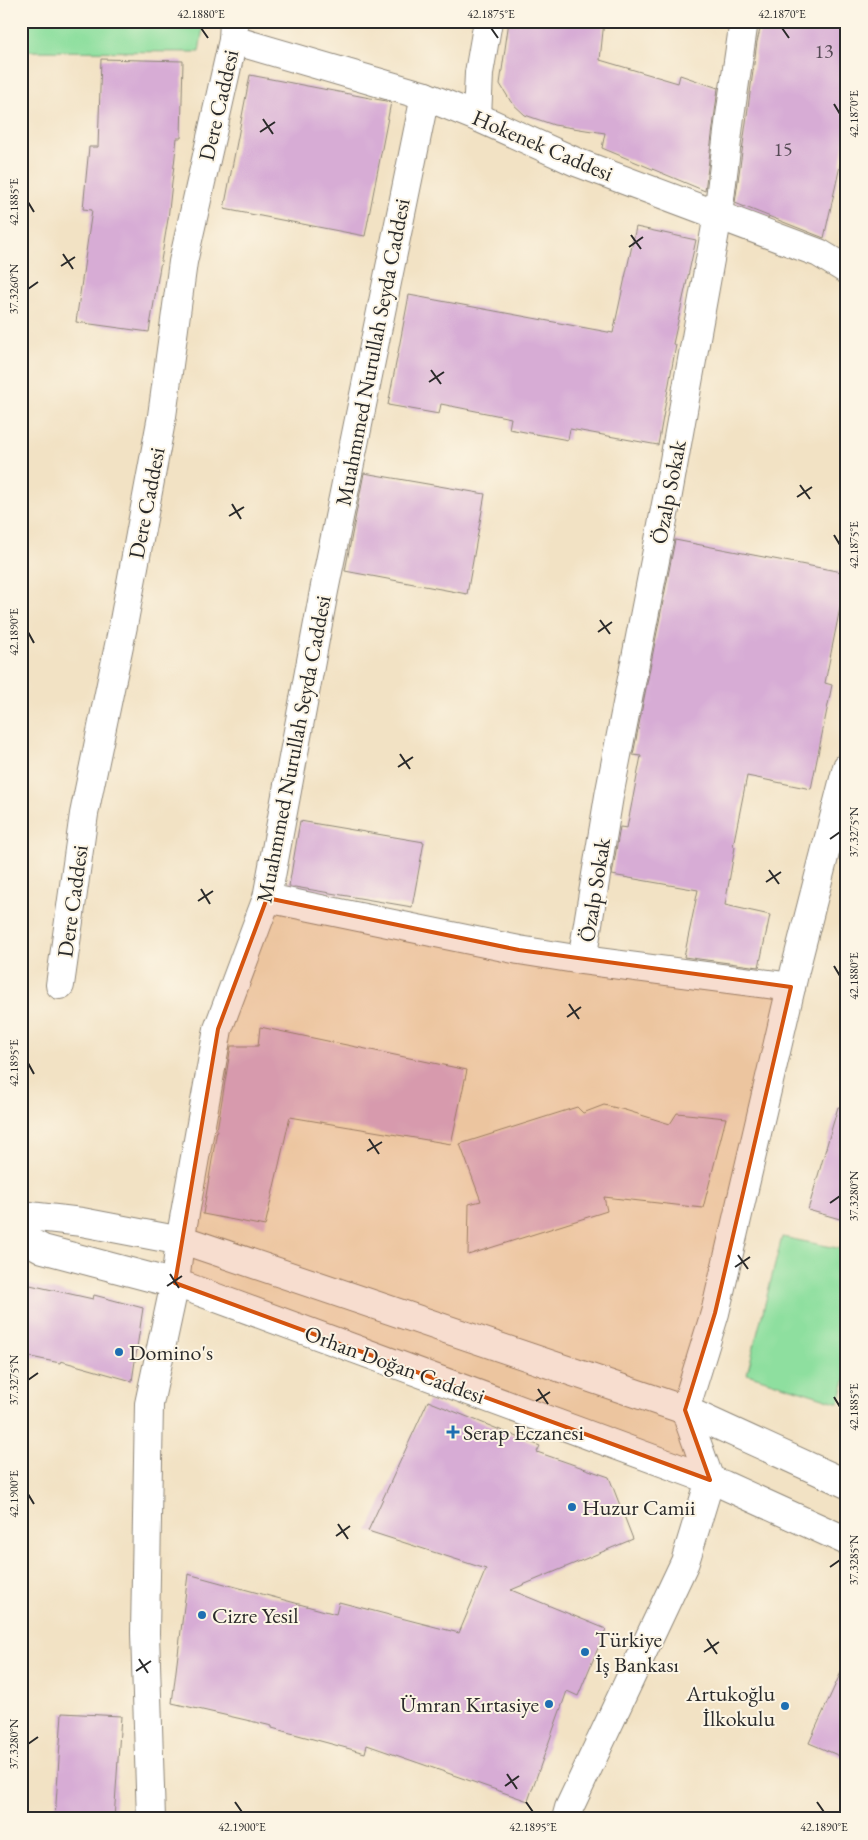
<svg xmlns="http://www.w3.org/2000/svg" width="868" height="1840" viewBox="0 0 868 1840" font-family="'EB Garamond',serif">
  <style>
    .green { fill: #8edf9f; stroke: #5c8565 }
    .building { fill: #d7acd5 }
    .lines { fill: none; stroke-linecap: round; stroke-linejoin: round }
    .pedestrian-casing { stroke: #8e8678; stroke-width: 30 }
    .minor-casing { stroke: #8e8678; stroke-width: 30 }
    .tertiary-casing { stroke: #8e8678; stroke-width: 30 }
    .pedestrian { stroke: #fff; stroke-width: 28 }
    .minor { stroke: #fff; stroke-width: 28 }
    .tertiary { stroke: #fff; stroke-width: 28 }
    .marked { fill: #d5540f; fill-opacity: 0.2; stroke: #d5540f; stroke-width: 4; stroke-linejoin: round }
    .ticks { fill: none; stroke: #2b2b2b; stroke-width: 2 }
    .poi-dot { fill: #1f6fb2; stroke: #fcf5e5; stroke-width: 2 }
    .labels { text-anchor: middle; stroke-width: 4; stroke-linejoin: round; paint-order: stroke }
    .number-label { font-size: 20px; fill: #564b56 }
    .street-label { font-size: 22px; fill: #2b2b2b; stroke: #fcf5e5 }
    .poi-label { font-size: 22px; fill: #2b2b2b; stroke: #fcf5e5; text-anchor: start }
    .neatline { fill: none; stroke: #2b2b2b; stroke-width: 2 }
    .ticks-label { font-size: 12px; text-anchor: middle; fill: #2b2b2b }
  </style>
  <rect width="100%" height="100%" fill="#fcf5e5"/>
  <filter id="ink" filterUnits="userSpaceOnUse"><feTurbulence type="fractalNoise" baseFrequency=".02" numOctaves="2"/><feDisplacementMap in="SourceGraphic" scale="10" xChannelSelector="R" yChannelSelector="G"/><feConvolveMatrix kernelMatrix="1 2 1 2 8 2 1 2 1" color-interpolation-filters="sRGB"/></filter>
  <filter id="wash" filterUnits="userSpaceOnUse"><feTurbulence type="fractalNoise" baseFrequency=".0096" numOctaves="4" result="noise"/><feDisplacementMap in="SourceGraphic" scale="20" xChannelSelector="R" yChannelSelector="G"/><feGaussianBlur stdDeviation="1.12" result="paint"/><feColorMatrix in="noise" values="0 0 0 0 0 0 0 0 0 0 0 0 0 0 0 0 0 1.4 0 .05"/><feComposite in="paint" operator="in"/></filter>
  <g filter="url(#wash)">
    <rect width="100%" height="100%" fill="#f2e2c4"/>
    <!-- green -->
    <g class="green">
      <polygon points="21,21 204,21 199,52 21,51"/>
      <polygon points="782,1237 847,1250 847,1373 839,1403 747,1374"/>
    </g>
    <g id="blocks">
      <!-- building -->
      <g class="building">
        <polygon points="509,21 604,21 600,60 678,83 680,75 718,88 705,191 602,148 605,133 554,125 525,115 511,102 500,84"/>
        <polygon points="762,21 847,21 847,120 840,166 824,238 735,203 757,42"/>
        <polygon points="101,59 183,61 181,138 177,138 168,219 149,332 76,322 92,210 83,209 89,147 98,147"/>
        <polygon points="250,75 391,102 365,236 224,209"/>
        <polygon points="636,227 696,240 673,344 676,345 658,445 570,429 568,440 509,429 511,418 441,404 439,414 388,405 409,295 613,333"/>
        <polygon points="364,473 485,494 467,594 345,571"/>
        <polygon points="675,540 847,573 825,683 832,685 811,789 747,776 733,846 735,847 725,905 770,915 759,967 684,957 698,890 612,875 620,827 627,828 641,756 633,755"/>
        <polygon points="300,821 424,842 412,907 289,886"/>
        <polygon points="260,1027 467,1070 451,1144 290,1117 265,1226 203,1214 231,1046 258,1046"/>
        <polygon points="604,1105 625,1110 670,1124 677,1113 726,1118 703,1208 604,1197 607,1211 468,1255 469,1204 481,1201 460,1144 577,1107 583,1113"/>
        <polygon points="838,1107 847,1108 847,1221 808,1210"/>
        <polygon points="21,1283 93,1299 94,1295 143,1308 132,1381 61,1361 60,1363 21,1355"/>
        <polygon points="428,1401 540,1446 537,1452 609,1477 633,1539 511,1590 606,1629 578,1696 567,1691 528,1801 367,1745 365,1753 272,1728 272,1726 172,1703 188,1574 336,1614 339,1602 459,1633 486,1569 368,1531"/>
        <polygon points="847,1659 847,1759 809,1743"/>
        <polygon points="62,1713 121,1716 114,1819 55,1819"/>
      </g>
    </g>
  </g>
  <g filter="url(#ink)">
    <use href="#blocks" fill-opacity="0" stroke="#8e8678" stroke-width="1"/>
    <g class="lines">
      <!-- pedestrian casing -->
      <g class="pedestrian-casing">
        <polyline id="pedestrian" points="566,1819 569,1808 685,1562 710,1480"/>
      </g>
      <!-- minor casing -->
      <g class="minor-casing">
        <g id="minor">
          <polyline points="477,117 479,73 488,21"/>
          <polyline points="267,898 519,950 582,960 791,987"/>
          <polyline points="582,960 609,796 668,494 718,215 730,116 744,21"/>
          <polyline points="685,1410 715,1313 795,970 847,767"/>
        </g>
      </g>
      <!-- tertiary casing -->
      <g class="tertiary-casing">
        <g id="tertiary">
          <polyline points="233,40 425,96 477,117 576,162 819,253 847,270"/>
          <polyline points="60,985 84,814 123,626 162,416 183,262 233,40 234,21"/>
          <polyline points="21,1215 82,1222 192,1243 685,1410 847,1484"/>
          <polyline points="21,1237 43,1249 187,1287 724,1485 847,1541"/>
          <polyline points="685,1410 710,1480"/>
          <polyline points="151,1819 145,1633 149,1404 175,1283 180,1241 218,1029 267,898 324,591 425,96"/>
        </g>
      </g>
      <!-- pedestrian -->
      <use href="#pedestrian" class="pedestrian"/>
      <!-- minor -->
      <use href="#minor" class="minor"/>
      <!-- tertiary -->
      <use href="#tertiary" class="tertiary"/>
    </g>
  </g>
  <!-- marked area -->
  <path class="marked" d="M267 898 519 950 791 987 715 1313 685 1410 710 1480 175 1283 218 1029Z"/>
  <!-- ticks -->
  <path class="ticks" d="M201 28 208 38M491 28 498 38M782 28 789 38M834 104 840 114M263 119 273 134M260 132 275 122M28 202 34 212M631 235 641 249M629 247 643 237M63 254 73 269M61 266 75 257M28 289 38 282M431 370 441 384M429 382 444 372M800 485 810 499M797 497 812 487M232 504 241 519M229 516 244 507M834 535 840 545M600 620 610 634M28 632 34 643M598 632 612 622M400 754 410 769M398 767 413 757M830 839 840 832M769 870 779 884M766 882 781 872M201 889 210 904M198 901 213 891M834 966 840 976M569 1004 579 1019M567 1017 581 1007M28 1063 34 1074M369 1139 379 1154M367 1151 382 1142M830 1203 840 1196M738 1255 748 1269M735 1267 750 1257M170 1274 179 1288M167 1286 182 1276M28 1380 38 1373M538 1389 548 1404M834 1397 840 1407M536 1401 550 1392M28 1494 34 1504M338 1524 348 1539M336 1536 350 1526M830 1567 840 1560M707 1639 717 1654M704 1652 719 1642M139 1659 148 1673M136 1671 151 1661M28 1744 38 1737M507 1774 517 1789M505 1786 519 1776M235 1802 242 1812M526 1802 533 1812M817 1802 824 1812"/>
  <!-- markers -->
  <g class="poi-dot">
    <circle cx="119" cy="1352" r="5"/>
    <path d="M450.5 1424.5h5v5h5v5h-5v5h-5v-5h-5v-5h5z"/>
    <circle cx="572" cy="1507" r="5"/>
    <circle cx="202" cy="1615" r="5"/>
    <circle cx="585" cy="1652" r="5"/>
    <circle cx="549" cy="1704" r="5"/>
    <circle cx="785" cy="1706" r="5"/>
  </g>
  <g class="labels">
    <!-- number labels -->
    <g class="number-label">
      <text x="824" y="58">13</text>
      <text x="783" y="156">15</text>
    </g>
    <!-- street labels -->
    <g class="street-label">
      <text transform="translate(218 105) rotate(-77)" y="8">Dere Caddesi</text>
      <text transform="translate(543 145) rotate(23)" y="8">Hokenek Caddesi</text>
      <text transform="translate(372 352) rotate(-79)" y="8">Muahmmed Nurullah Seyda Caddesi</text>
      <text transform="translate(668 492) rotate(-79)" y="8">Özalp Sokak</text>
      <text transform="translate(146 503) rotate(-79)" y="8">Dere Caddesi</text>
      <text transform="translate(293 749) rotate(-79)" y="8">Muahmmed Nurullah Seyda Caddesi</text>
      <text transform="translate(594 890) rotate(-81)" y="8">Özalp Sokak</text>
      <text transform="translate(72 901) rotate(-82)" y="8">Dere Caddesi</text>
      <text transform="translate(395 1364) rotate(20)" y="8">Orhan Doğan Caddesi</text>
    </g>
    <!-- poi labels -->
    <g class="poi-label">
      <text x="129" y="1360">Domino's</text>
      <text x="463" y="1440">Serap Eczanesi</text>
      <text x="582" y="1515">Huzur Camii</text>
      <text x="212" y="1623">Cizre Yesil</text>
      <text x="595" y="1647">Türkiye<tspan x="595" dy="25">İş Bankası</tspan></text>
      <text x="775" y="1701" text-anchor="end">Artukoğlu<tspan x="775" dy="25">İlkokulu</tspan></text>
      <text x="539" y="1712" text-anchor="end">Ümran Kırtasiye</text>
    </g>
  </g>
  <!-- margin -->
  <rect width="868" height="1840" fill="none" stroke="#fcf5e5" stroke-width="55"/>
  <rect x="28" y="28" width="812" height="1784" class="neatline"/>
  <g class="ticks-label">
    <text x="201" y="18">42.1880°E</text>
    <text x="491" y="18">42.1875°E</text>
    <text x="782" y="18">42.1870°E</text>
    <text transform="translate(854 114) rotate(-90)" y="4">42.1870°E</text>
    <text transform="translate(14 202) rotate(-90)" y="4">42.1885°E</text>
    <text transform="translate(14 289) rotate(-90)" y="4">37.3260°N</text>
    <text transform="translate(854 545) rotate(-90)" y="4">42.1875°E</text>
    <text transform="translate(14 632) rotate(-90)" y="4">42.1890°E</text>
    <text transform="translate(854 832) rotate(-90)" y="4">37.3275°N</text>
    <text transform="translate(854 976) rotate(-90)" y="4">42.1880°E</text>
    <text transform="translate(14 1063) rotate(-90)" y="4">42.1895°E</text>
    <text transform="translate(854 1196) rotate(-90)" y="4">37.3280°N</text>
    <text transform="translate(14 1380) rotate(-90)" y="4">37.3275°N</text>
    <text transform="translate(854 1407) rotate(-90)" y="4">42.1885°E</text>
    <text transform="translate(14 1494) rotate(-90)" y="4">42.1900°E</text>
    <text transform="translate(854 1560) rotate(-90)" y="4">37.3285°N</text>
    <text transform="translate(14 1744) rotate(-90)" y="4">37.3280°N</text>
    <text x="242" y="1831">42.1900°E</text>
    <text x="533" y="1831">42.1895°E</text>
    <text x="824" y="1831">42.1890°E</text>
  </g>
</svg>
